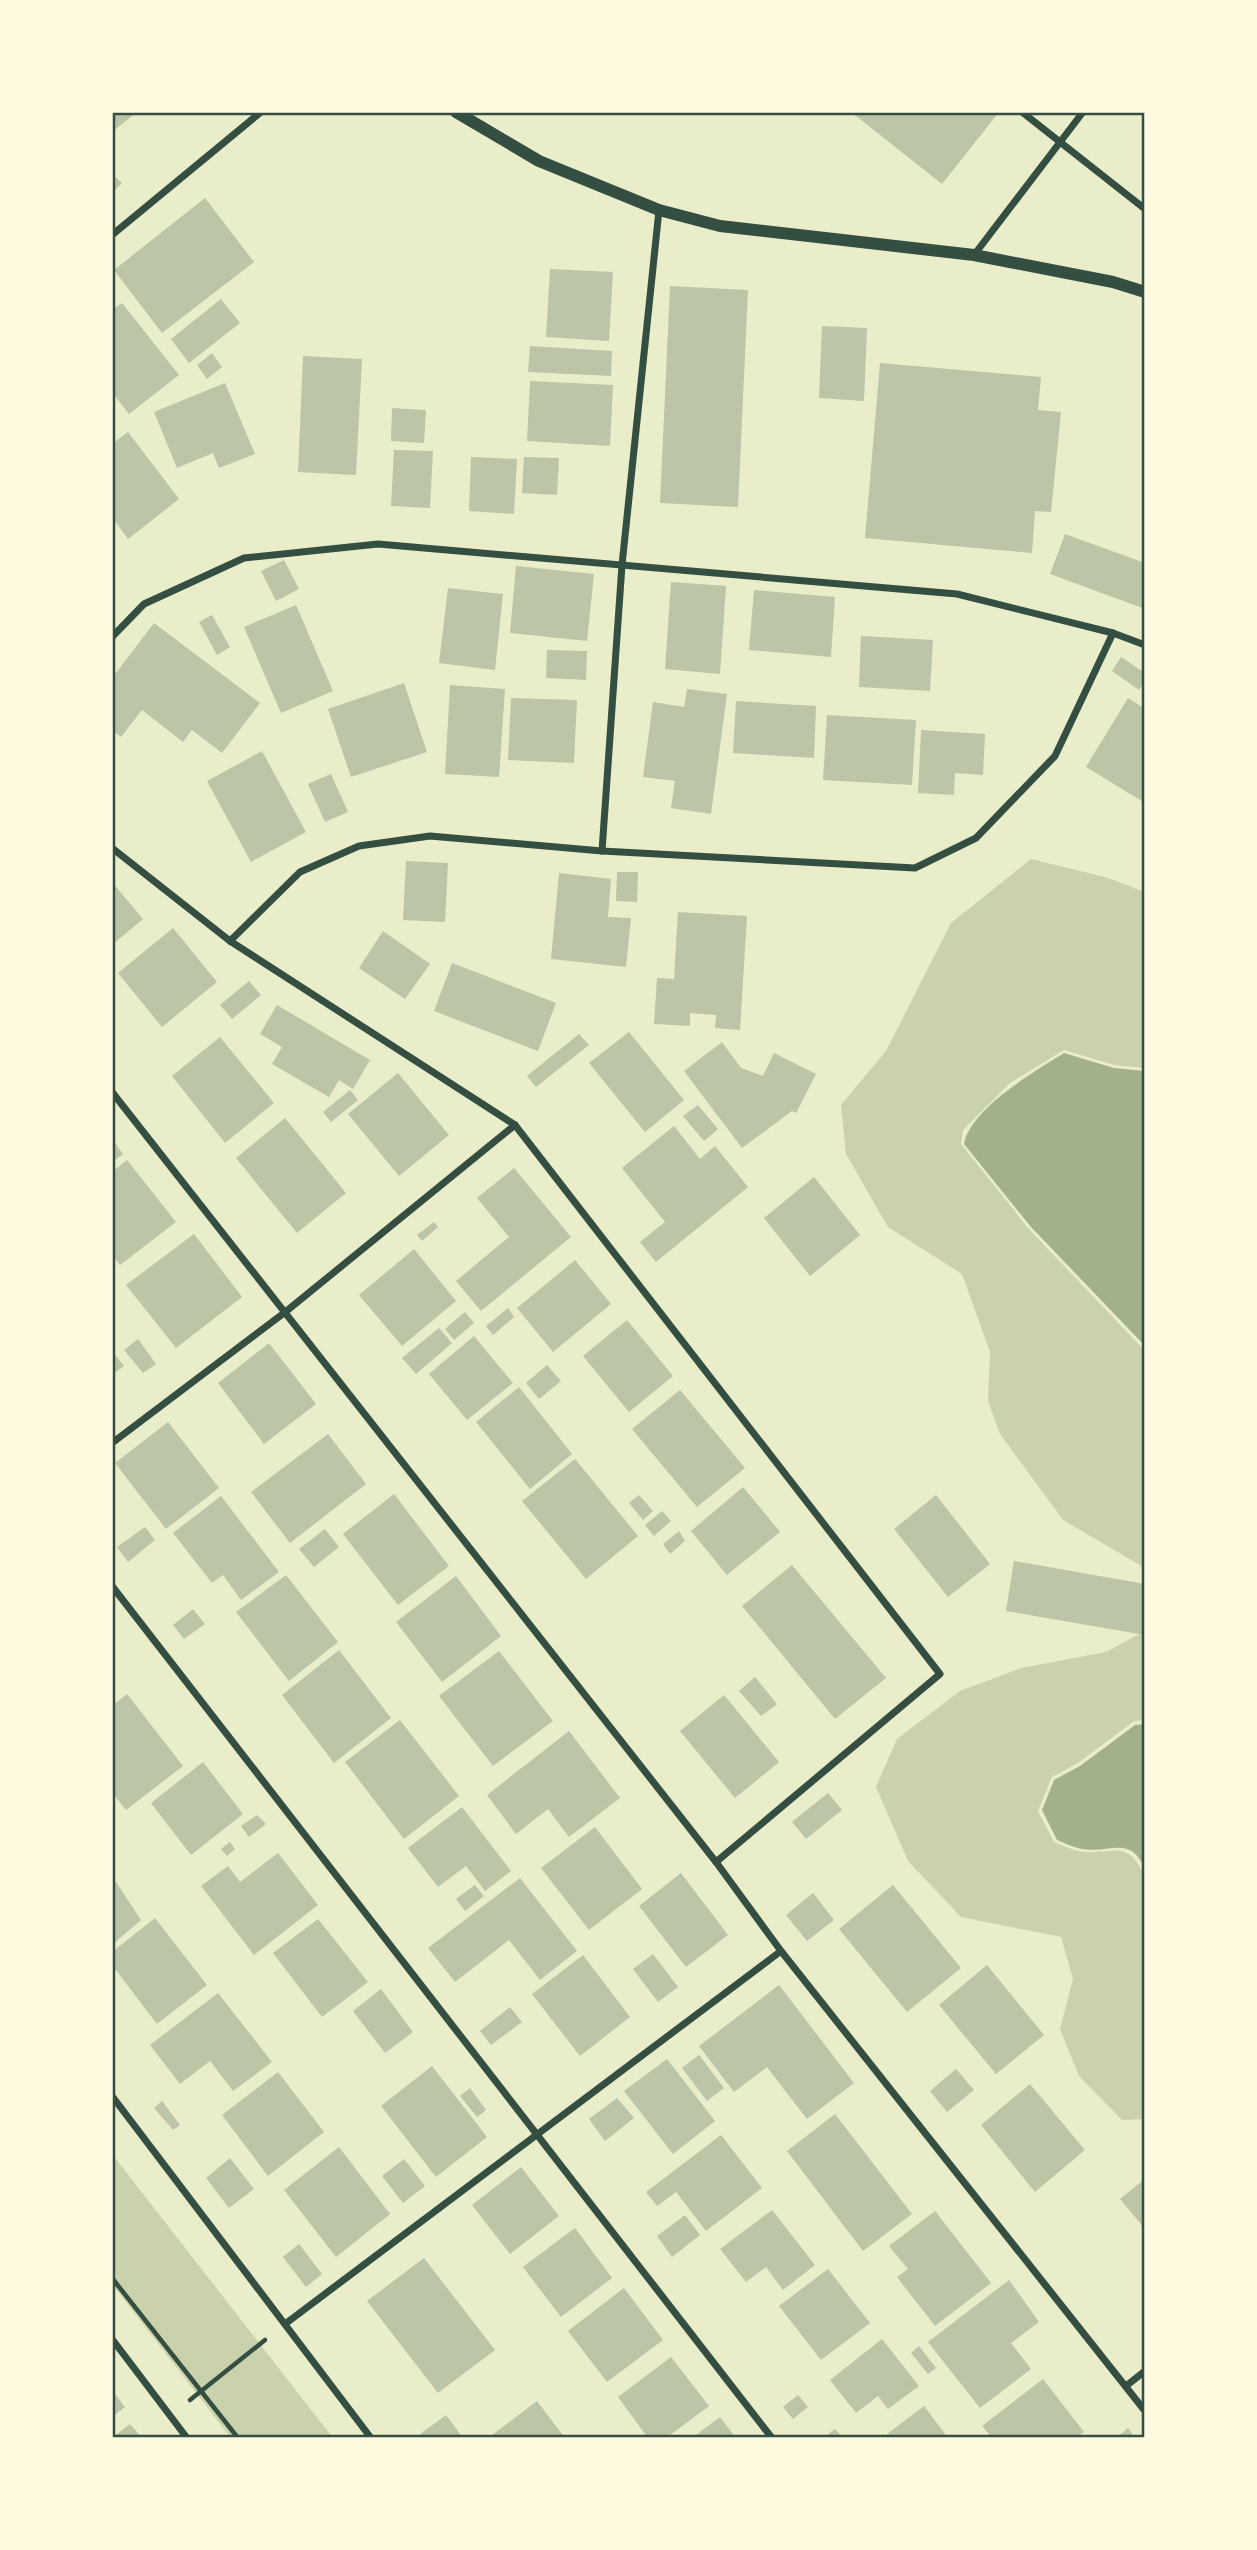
<svg xmlns="http://www.w3.org/2000/svg" width="1257" height="2550" viewBox="0 0 1257 2550" font-family="Quicksand,sans-serif">
  <style>
    .green { fill: #cad2ad }
    .water { fill: #a3b18a }
    .building { fill: #bcc5a7 }
    .lines { fill: none; stroke-linecap: round; stroke-linejoin: round }
    .path { stroke: #344e41; stroke-width: 4.5 }
    .minor { stroke: #344e41; stroke-width: 7 }
    .tertiary { stroke: #344e41; stroke-width: 12 }
    .neatline { fill: none; stroke: #344e41; stroke-width: 2.5 }
  </style>
  <rect width="100%" height="100%" fill="#e9edc9"/>
  <!-- green -->
  <g class="green">
    <polygon points="1031,859 1105,877 1145,892 1145,1068 1114,1065 1064,1050 1010,1083 963,1130 961,1144 1029,1229 1145,1351 1145,1568 1063,1520 1000,1434 988,1401 990,1352 962,1274 888,1227 846,1154 841,1105 886,1051 951,923"/>
    <path d="M1145 1631V1720L1134 1721 1078 1763 1052 1777 1038 1811 1054 1842C1064 1846 1076 1852 1087 1852 1120 1852 1130 1842 1145 1878V2119L1122 2120 1079 2076 1060 2029 1073 1979 1061 1937 961 1917 908 1861 876 1787 897 1739 960 1691 1021 1668 1106 1652Z"/>
    <polygon points="112,2154 333,2438 231,2438 112,2284"/>
  </g>
  <!-- water -->
  <g class="water">
    <path d="M1064 1053 1114 1068 1145 1071V1346L1031 1227 964 1144C970 1109 1035 1071 1064 1053Z"/>
    <path d="M1145 1724V1870C1131 1834 1110 1854 1083 1849 1074 1848 1065 1843 1057 1840L1042 1810 1054 1780 1080 1766 1135 1725Z"/>
  </g>
  <!-- building -->
  <g class="building">
    <polygon points="112,112 137,112 112,132"/>
    <polygon points="851,112 999,112 942,184"/>
    <polygon points="112,174 122,183 112,193"/>
    <polygon points="205,198 254,262 162,333 114,270"/>
    <polygon points="550,269 613,272 609,341 546,337"/>
    <polygon points="670,286 748,290 738,507 660,503"/>
    <polygon points="221,299 240,323 189,363 171,339"/>
    <polygon points="122,303 179,375 129,414 112,392 112,310"/>
    <polygon points="822,326 867,328 864,401 819,398"/>
    <polygon points="530,346 612,351 611,376 528,372"/>
    <polygon points="212,353 222,367 207,379 197,365"/>
    <polygon points="303,356 362,359 356,475 298,472"/>
    <polygon points="880,363 1041,377 1038,410 1061,412 1051,512 1035,511 1032,553 865,538"/>
    <polygon points="530,381 613,385 610,446 527,441"/>
    <polygon points="225,383 255,454 219,468 213,453 177,468 154,412"/>
    <polygon points="392,408 426,410 424,443 391,441"/>
    <polygon points="128,432 179,499 128,539 112,517 112,444"/>
    <polygon points="394,450 433,451 430,508 391,506"/>
    <polygon points="471,457 517,459 514,514 469,511"/>
    <polygon points="524,457 559,458 557,495 522,493"/>
    <polygon points="1065,534 1145,563 1145,609 1050,574"/>
    <polygon points="284,560 299,589 276,601 261,571"/>
    <polygon points="516,566 594,574 587,641 510,633"/>
    <polygon points="671,582 726,586 720,674 665,669"/>
    <polygon points="448,588 503,594 495,670 439,663"/>
    <polygon points="754,590 835,597 831,657 749,650"/>
    <polygon points="296,605 333,691 281,713 244,627"/>
    <polygon points="212,615 230,647 217,655 199,622"/>
    <polygon points="154,623 260,703 222,753 192,730 183,742 142,710 121,737 112,730 112,678"/>
    <polygon points="861,636 933,640 930,691 859,687"/>
    <polygon points="547,650 587,651 586,680 546,678"/>
    <polygon points="1121,657 1145,673 1145,681 1139,690 1112,671"/>
    <polygon points="404,683 427,752 351,777 328,709"/>
    <polygon points="450,685 505,689 499,777 445,774"/>
    <polygon points="687,689 727,694 711,814 671,808 675,781 643,777 653,702 684,707"/>
    <polygon points="511,698 577,700 574,763 508,760"/>
    <polygon points="1128,698 1145,709 1145,803 1086,767"/>
    <polygon points="736,701 816,706 814,758 733,753"/>
    <polygon points="827,715 916,720 912,785 823,780"/>
    <polygon points="921,730 985,734 983,775 955,773 954,795 918,793"/>
    <polygon points="262,751 306,832 251,862 207,781"/>
    <polygon points="331,774 348,812 325,822 308,784"/>
    <polygon points="406,861 448,863 445,922 403,920"/>
    <polygon points="617,872 638,872 637,902 616,901"/>
    <polygon points="559,873 611,879 608,917 631,918 626,967 551,959"/>
    <polygon points="112,882 143,919 112,945"/>
    <polygon points="678,912 747,916 740,1030 715,1028 716,1015 690,1013 690,1026 654,1024 657,978 674,979"/>
    <polygon points="173,928 217,982 162,1027 118,973"/>
    <polygon points="383,931 430,964 405,999 359,968"/>
    <polygon points="452,963 556,1003 538,1051 434,1011"/>
    <polygon points="249,981 261,995 232,1019 220,1005"/>
    <polygon points="277,1005 370,1060 353,1089 339,1080 329,1097 272,1064 282,1047 260,1034"/>
    <polygon points="629,1032 684,1100 645,1132 589,1063"/>
    <polygon points="579,1034 589,1045 536,1087 527,1076"/>
    <polygon points="220,1037 274,1103 225,1143 172,1076"/>
    <polygon points="722,1042 741,1068 763,1076 774,1053 816,1074 796,1113 792,1111 742,1148 684,1071"/>
    <polygon points="398,1073 449,1135 399,1176 348,1114"/>
    <polygon points="350,1090 358,1100 331,1122 323,1112"/>
    <polygon points="698,1105 718,1129 704,1141 683,1116"/>
    <polygon points="285,1118 346,1193 297,1233 236,1158"/>
    <polygon points="674,1126 700,1159 715,1146 748,1187 656,1262 640,1242 665,1222 622,1168"/>
    <polygon points="112,1139 123,1154 112,1162"/>
    <polygon points="127,1160 176,1222 120,1265 112,1254 112,1172"/>
    <polygon points="514,1168 571,1237 481,1311 456,1281 509,1237 477,1198"/>
    <polygon points="814,1177 860,1235 810,1276 764,1218"/>
    <polygon points="434,1222 438,1227 422,1241 417,1235"/>
    <polygon points="194,1234 242,1297 176,1348 126,1285"/>
    <polygon points="414,1249 456,1301 402,1346 359,1295"/>
    <polygon points="575,1260 611,1304 553,1352 517,1308"/>
    <polygon points="508,1308 514,1317 493,1335 486,1326"/>
    <polygon points="465,1312 474,1323 454,1340 445,1329"/>
    <polygon points="627,1320 673,1376 629,1412 583,1356"/>
    <polygon points="439,1328 452,1343 416,1374 402,1358"/>
    <polygon points="474,1336 513,1383 467,1420 429,1374"/>
    <polygon points="138,1339 156,1364 143,1373 124,1350"/>
    <polygon points="269,1343 316,1404 264,1444 218,1383"/>
    <polygon points="112,1351 124,1366 112,1375"/>
    <polygon points="547,1365 561,1381 539,1399 526,1383"/>
    <polygon points="519,1387 572,1454 530,1489 476,1422"/>
    <polygon points="680,1390 745,1468 697,1507 632,1429"/>
    <polygon points="168,1422 219,1488 166,1529 115,1463"/>
    <polygon points="328,1434 366,1484 290,1543 251,1492"/>
    <polygon points="575,1459 638,1536 586,1579 522,1501"/>
    <polygon points="743,1487 780,1532 727,1575 691,1531"/>
    <polygon points="394,1494 449,1566 398,1605 343,1534"/>
    <polygon points="639,1495 653,1511 643,1520 629,1503"/>
    <polygon points="936,1495 990,1564 948,1597 894,1529"/>
    <polygon points="221,1496 279,1572 241,1600 223,1575 212,1583 173,1533"/>
    <polygon points="662,1511 671,1521 654,1536 645,1525"/>
    <polygon points="145,1527 155,1540 128,1562 117,1547"/>
    <polygon points="325,1529 339,1547 314,1567 299,1549"/>
    <polygon points="679,1531 685,1541 670,1554 663,1544"/>
    <polygon points="1014,1561 1145,1584 1145,1635 1006,1611"/>
    <polygon points="792,1565 886,1678 835,1719 742,1606"/>
    <polygon points="286,1575 338,1642 289,1681 236,1612"/>
    <polygon points="456,1576 501,1636 442,1682 396,1622"/>
    <polygon points="193,1609 205,1624 184,1639 173,1625"/>
    <polygon points="339,1650 391,1718 334,1763 282,1695"/>
    <polygon points="499,1651 553,1721 493,1766 439,1696"/>
    <polygon points="755,1677 777,1704 761,1716 739,1691"/>
    <polygon points="127,1694 183,1766 126,1810 112,1792 112,1706"/>
    <polygon points="724,1695 779,1762 735,1798 680,1731"/>
    <polygon points="400,1720 459,1796 404,1839 345,1762"/>
    <polygon points="569,1731 620,1798 569,1837 548,1809 516,1834 487,1795"/>
    <polygon points="203,1762 243,1814 191,1855 151,1803"/>
    <polygon points="828,1793 842,1810 806,1839 792,1822"/>
    <polygon points="462,1807 511,1871 485,1891 466,1866 438,1887 408,1848"/>
    <polygon points="257,1815 266,1824 249,1837 241,1826"/>
    <polygon points="595,1827 642,1889 589,1930 541,1868"/>
    <polygon points="230,1842 235,1849 227,1856 221,1849"/>
    <polygon points="278,1853 318,1905 254,1955 201,1886 228,1866 240,1882"/>
    <polygon points="681,1873 728,1935 686,1967 639,1906"/>
    <polygon points="112,1876 141,1920 112,1945"/>
    <polygon points="520,1878 577,1951 540,1980 509,1940 455,1982 428,1948"/>
    <polygon points="475,1885 484,1896 465,1911 456,1899"/>
    <polygon points="893,1885 961,1968 907,2012 839,1929"/>
    <polygon points="813,1893 834,1920 807,1941 786,1915"/>
    <polygon points="155,1918 207,1985 157,2024 112,1965 112,1952"/>
    <polygon points="318,1919 368,1982 322,2017 273,1953"/>
    <polygon points="653,1954 678,1987 658,2002 633,1969"/>
    <polygon points="583,1955 630,2017 580,2056 532,1994"/>
    <polygon points="987,1965 1044,2035 996,2074 939,2005"/>
    <polygon points="779,1985 854,2083 807,2119 767,2067 734,2092 699,2046"/>
    <polygon points="381,1989 413,2032 385,2053 353,2011"/>
    <polygon points="218,1993 272,2062 233,2091 210,2061 180,2084 150,2045"/>
    <polygon points="510,2007 522,2022 491,2045 480,2031"/>
    <polygon points="699,2055 724,2088 707,2101 682,2068"/>
    <polygon points="667,2059 715,2121 673,2154 624,2091"/>
    <polygon points="432,2066 487,2137 436,2177 381,2106"/>
    <polygon points="956,2069 974,2090 947,2112 930,2091"/>
    <polygon points="278,2072 324,2132 268,2176 222,2115"/>
    <polygon points="1030,2084 1085,2150 1035,2192 981,2125"/>
    <polygon points="470,2088 486,2110 477,2117 460,2096"/>
    <polygon points="617,2098 634,2118 605,2141 589,2119"/>
    <polygon points="162,2101 180,2125 173,2130 154,2108"/>
    <polygon points="835,2114 912,2214 863,2251 787,2151"/>
    <polygon points="721,2135 762,2188 706,2231 676,2192 657,2206 646,2192"/>
    <polygon points="339,2147 390,2214 336,2257 284,2190"/>
    <polygon points="230,2158 254,2189 229,2208 206,2178"/>
    <polygon points="404,2159 425,2186 403,2203 382,2176"/>
    <polygon points="521,2167 559,2216 510,2254 472,2205"/>
    <polygon points="1145,2179 1145,2229 1120,2199"/>
    <polygon points="772,2210 815,2265 783,2290 766,2267 746,2282 720,2249"/>
    <polygon points="935,2211 991,2283 935,2326 897,2277 908,2269 889,2246"/>
    <polygon points="685,2215 700,2235 672,2257 657,2236"/>
    <polygon points="575,2228 612,2278 561,2317 523,2267"/>
    <polygon points="299,2244 322,2274 306,2287 283,2257"/>
    <polygon points="424,2258 495,2350 438,2393 367,2301"/>
    <polygon points="828,2269 870,2323 821,2360 779,2306"/>
    <polygon points="1009,2280 1039,2322 1011,2343 1031,2369 980,2408 928,2342"/>
    <polygon points="624,2288 663,2340 607,2382 568,2331"/>
    <polygon points="882,2339 919,2386 888,2409 878,2396 856,2413 830,2380"/>
    <polygon points="919,2346 936,2368 928,2374 911,2353"/>
    <polygon points="671,2357 709,2406 666,2438 648,2438 618,2397"/>
    <polygon points="1043,2379 1084,2432 1076,2438 992,2438 982,2426"/>
    <polygon points="112,2390 125,2407 112,2417"/>
    <polygon points="798,2395 808,2407 793,2419 783,2407"/>
    <polygon points="537,2401 565,2438 488,2438"/>
    <polygon points="924,2406 948,2438 882,2438"/>
    <polygon points="446,2415 463,2438 415,2438"/>
    <polygon points="720,2417 736,2438 692,2438"/>
    <polygon points="130,2424 142,2438 112,2438"/>
    <polygon points="1128,2428 1135,2438 1116,2438"/>
    <polygon points="835,2429 843,2438 823,2438"/>
  </g>
  <g class="lines">
    <!-- path -->
    <g class="path">
      <polyline points="112,2278 238,2438"/>
      <polyline points="190,2400 265,2340"/>
    </g>
    <!-- minor -->
    <g class="minor">
      <polyline points="1022,112 1145,209"/>
      <polyline points="112,235 261,112"/>
      <polyline points="974,255 1083,112"/>
      <polyline points="112,637 144,604 244,558 378,544 957,594 1113,633 1145,645"/>
      <polyline points="112,848 230,941 515,1125 940,1674 716,1862"/>
      <polyline points="602,851 622,565 659,210"/>
      <polyline points="230,941 300,872 359,846 430,836 602,851 915,868 976,838 1055,756 1113,633"/>
      <polyline points="112,1092 716,1862 781,1951 1145,2411"/>
      <polyline points="112,1443 284,1313 515,1125"/>
      <polyline points="112,1586 772,2438"/>
      <polyline points="112,2096 371,2438"/>
      <polyline points="285,2324 781,1951"/>
      <polyline points="112,2339 187,2438"/>
      <polyline points="1126,2386 1145,2371"/>
    </g>
    <!-- tertiary -->
    <polyline class="tertiary" points="456,112 539,161 659,210 720,226 974,255 1113,282 1145,292"/>
  </g>
  <!-- border -->
  <rect width="1257" height="2550" fill="none" stroke="#fefae0" stroke-width="228"/>
  <rect x="114" y="114" width="1029" height="2322" class="neatline"/>
</svg>
